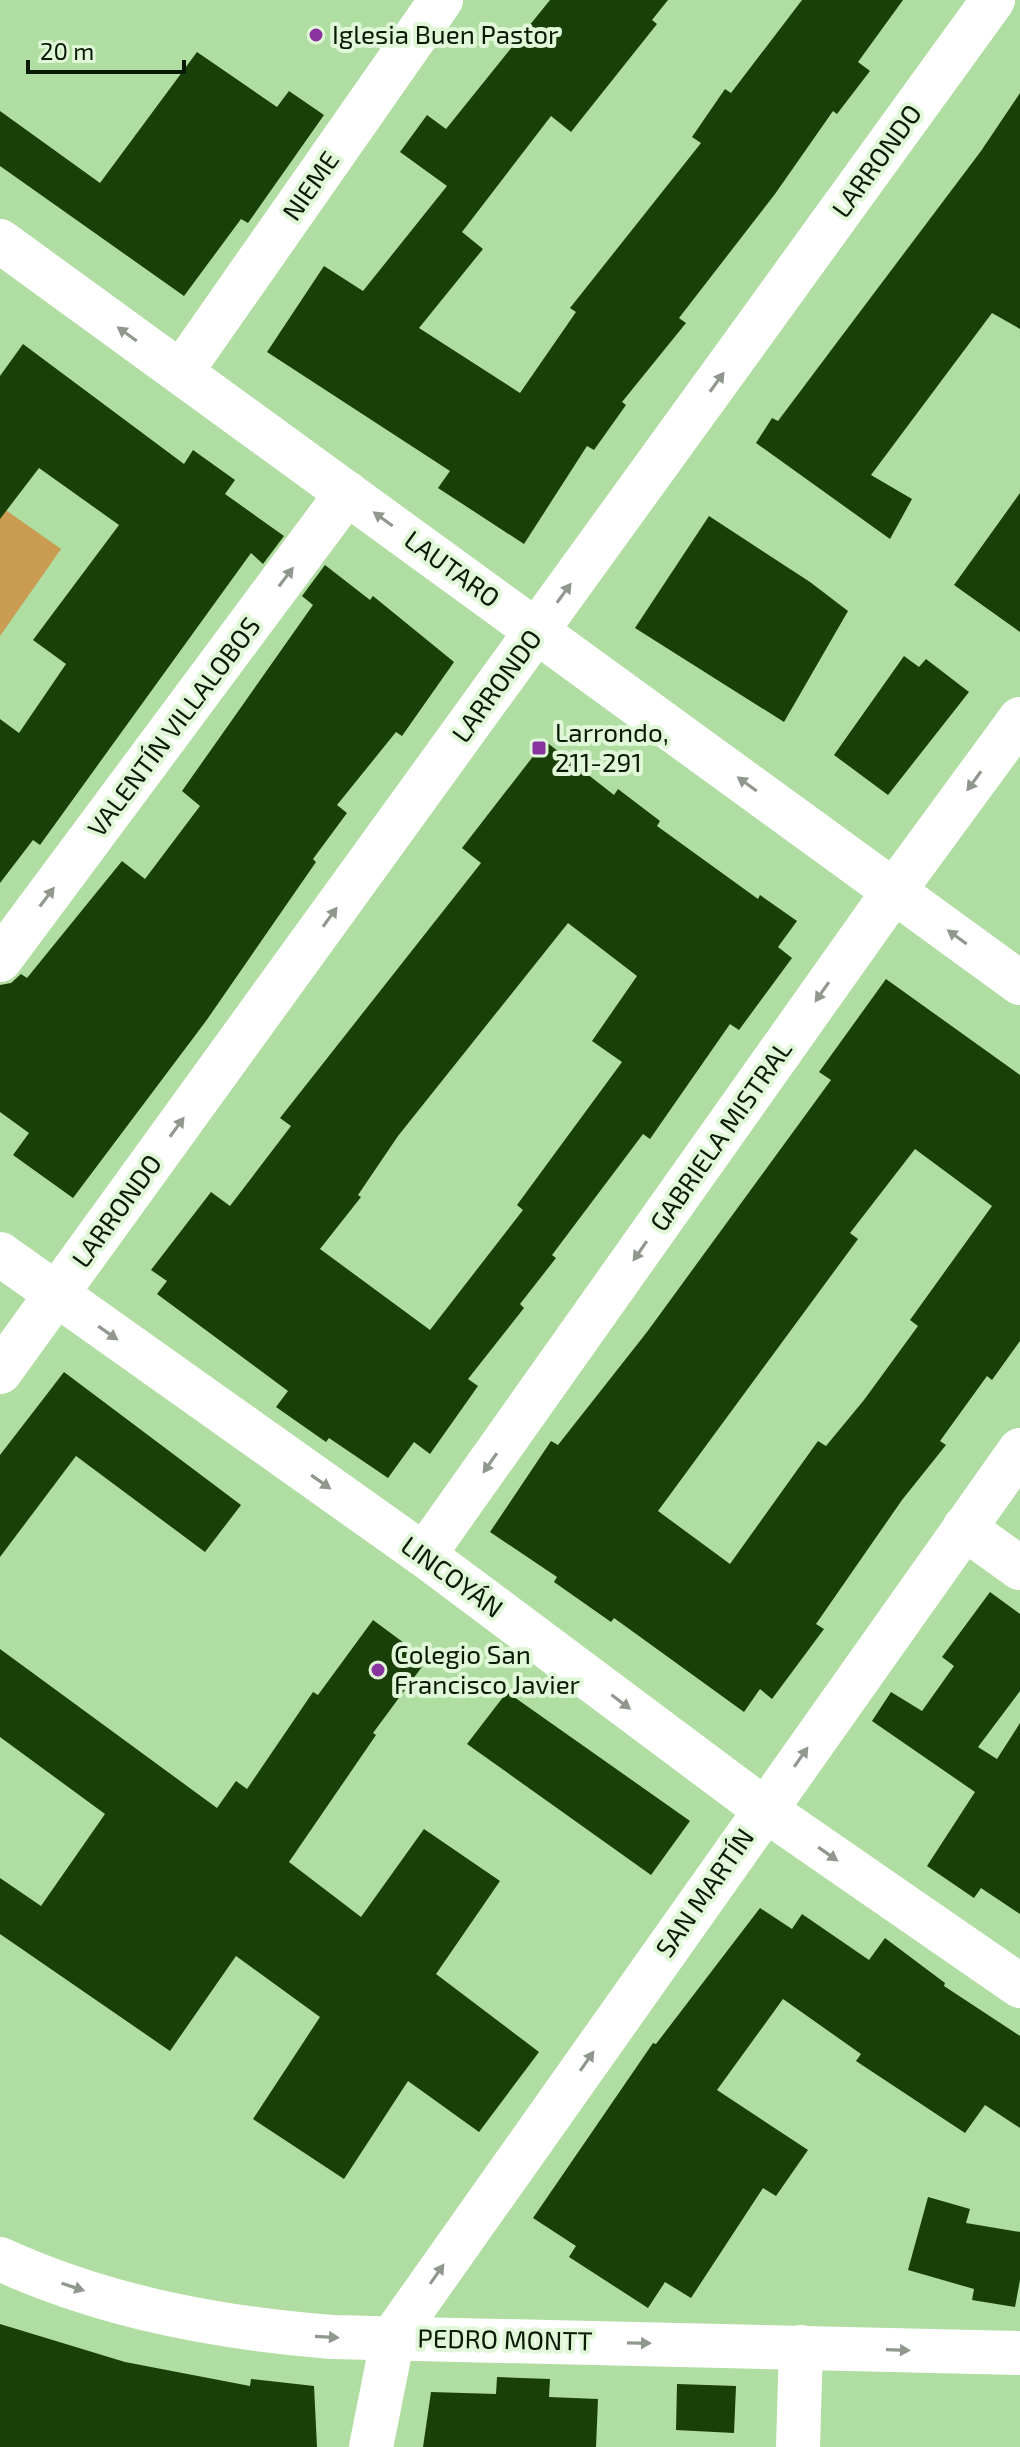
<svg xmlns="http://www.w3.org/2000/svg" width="1020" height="2447" viewBox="0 0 1020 2447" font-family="'Exo 2',sans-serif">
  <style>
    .green { fill: #c99c52 }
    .building { fill: #194007; fill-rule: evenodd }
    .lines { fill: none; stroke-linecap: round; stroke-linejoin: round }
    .street { stroke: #fff; stroke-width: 44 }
    .secondary { stroke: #fff; stroke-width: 44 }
    .oneway { fill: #90988e }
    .poi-dot { fill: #8933a1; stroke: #e0f7d8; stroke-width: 3 }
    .labels { text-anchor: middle; stroke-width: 8; stroke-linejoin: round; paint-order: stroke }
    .poi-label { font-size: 26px; fill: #091a04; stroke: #e0f7d8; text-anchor: start }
    .street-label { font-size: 26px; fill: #091a04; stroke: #e0f7d8 }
  </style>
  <rect width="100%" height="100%" fill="#b0dda1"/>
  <!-- green -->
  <polygon class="green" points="0,506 61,549 0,636"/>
  <!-- building -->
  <g class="building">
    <polygon points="550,0 668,0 652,20 657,24 571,132 551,116 462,232 483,249 419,328 520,393 576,312 570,308 701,143 692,137 725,89 731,93 802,0 903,0 858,62 870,71 837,114 833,111 775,194 679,318 686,323 622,402 626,405 594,450 587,446 524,544 438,488 450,471 267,352 324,266 363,291 447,186 400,152 427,115 446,129"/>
    <polygon points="197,52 277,107 289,91 324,115 248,223 241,219 184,296 0,166 0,111 100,183"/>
    <polygon points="1020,93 1020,329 992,313 871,475 912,499 890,539 756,443 772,418 778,421 838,341 981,151"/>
    <polygon points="23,344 184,464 193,450 235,480 225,494 284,536 263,564 251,553 40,845 33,840 0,883 0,719 19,733 66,664 33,640 119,525 39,468 0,519 0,376"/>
    <polygon points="1020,493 1020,632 954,585"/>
    <polygon points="709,516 810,582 848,611 784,722 635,628"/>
    <polygon points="325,565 370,600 373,596 454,662 402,736 396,732 337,805 347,813 313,859 316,862 206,1021 73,1198 13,1155 29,1133 0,1112 0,985 11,983 21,974 27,978 122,861 145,879 200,806 182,791 313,605 302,596"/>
    <polygon points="904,656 919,667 926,659 969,692 888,795 834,755"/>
    <path d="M545 741 614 795 618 789 660 821 657 826 758 899 760 895 797 921 778 947 792 958 739 1030 730 1024 650 1139 643 1134 552 1255 556 1258 520 1304 524 1308 468 1379 478 1386 430 1454 414 1442 388 1478 329 1438 326 1442 276 1407 288 1391 157 1294 167 1281 151 1270 211 1192 230 1206 291 1126 280 1118 481 863 462 848ZM568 923 637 976 592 1041 622 1062 517 1205 523 1210 430 1330 320 1249 361 1197 358 1195 398 1136Z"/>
    <path d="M886 979 1020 1075V1341L992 1380 987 1376 940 1441 946 1445 902 1500 816 1624 824 1629 772 1699 760 1689 744 1712 614 1618 611 1622 554 1582 557 1577 490 1532 551 1441 558 1445 647 1332 831 1080 819 1072ZM915 1149 992 1206 910 1320 918 1326 864 1400 826 1446 818 1441 730 1564 658 1511 858 1239 850 1233Z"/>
    <polygon points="64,1372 241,1505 205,1552 76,1456 0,1557 0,1455"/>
    <polygon points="990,1592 1020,1614 1020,1691 978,1747 997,1759 1020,1723 1020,1914 981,1888 974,1898 927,1866 975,1792 872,1721 891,1692 922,1711 954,1666 942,1657"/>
    <polygon points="373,1620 427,1660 373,1733 376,1735 289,1862 361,1917 424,1829 500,1881 436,1974 539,2052 479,2132 408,2081 344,2179 253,2119 320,2017 236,1956 170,2051 0,1934 0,1878 41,1906 105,1814 0,1737 0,1649 217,1808 236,1781 247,1789 313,1692 318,1695"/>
    <polygon points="507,1692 690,1821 651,1875 467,1744"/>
    <polygon points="760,1908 792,1929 802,1914 869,1960 885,1938 945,1983 944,1986 1020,2036 1020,2128 985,2105 965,2133 856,2061 861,2054 783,1999 717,2090 808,2150 776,2196 763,2188 691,2298 665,2282 648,2308 569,2257 576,2246 533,2218 653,2043 656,2044"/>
    <polygon points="928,2197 970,2209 966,2223 1020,2232 1020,2280 1015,2307 972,2300 974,2289 908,2270"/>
    <polygon points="0,2324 125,2362 250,2386 251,2379 314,2386 317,2447 0,2447"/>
    <polygon points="497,2377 550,2379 549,2397 598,2399 596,2447 423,2447 431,2392 496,2394"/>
    <polygon points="677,2384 736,2386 734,2433 676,2430"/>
  </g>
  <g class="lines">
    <!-- street -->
    <g class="street">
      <polyline points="0,241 1020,983"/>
      <polyline points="181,372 441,0"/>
      <polyline points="0,960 347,493"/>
      <polyline points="0,1254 424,1555 764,1809 1020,1986"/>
      <polyline points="964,1528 1020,1568"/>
      <polyline points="424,1555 894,891 1020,719"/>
      <polyline points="371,2447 393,2337 1020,1450"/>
      <polyline points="798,2447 801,2347"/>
    </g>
    <!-- secondary -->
    <g class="secondary">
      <polyline points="0,1372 993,0"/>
      <path d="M0 2259C105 2307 218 2328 332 2337L1020 2353"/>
    </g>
  </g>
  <!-- one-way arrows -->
  <defs><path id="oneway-solid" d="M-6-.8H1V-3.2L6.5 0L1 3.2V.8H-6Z" transform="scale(2)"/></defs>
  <g class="oneway">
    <use href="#oneway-solid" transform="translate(127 334) rotate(-144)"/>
    <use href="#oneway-solid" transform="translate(717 382) rotate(-54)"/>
    <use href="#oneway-solid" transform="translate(383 519) rotate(-144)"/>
    <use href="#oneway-solid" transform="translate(286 577) rotate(-53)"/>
    <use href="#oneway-solid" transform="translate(564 593) rotate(-54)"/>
    <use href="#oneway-solid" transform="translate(974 781) rotate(126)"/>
    <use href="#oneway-solid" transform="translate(747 784) rotate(-144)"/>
    <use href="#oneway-solid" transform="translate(47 897) rotate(-53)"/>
    <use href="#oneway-solid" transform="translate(330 917) rotate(-54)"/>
    <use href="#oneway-solid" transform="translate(957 937) rotate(-144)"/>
    <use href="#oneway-solid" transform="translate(822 992) rotate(125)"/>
    <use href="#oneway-solid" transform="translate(177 1127) rotate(-54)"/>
    <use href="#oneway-solid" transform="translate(640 1251) rotate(125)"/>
    <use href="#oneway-solid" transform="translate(108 1333) rotate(35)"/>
    <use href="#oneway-solid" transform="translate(490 1463) rotate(125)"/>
    <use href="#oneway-solid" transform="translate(321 1482) rotate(35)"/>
    <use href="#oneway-solid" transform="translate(621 1702) rotate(37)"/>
    <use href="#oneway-solid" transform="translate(801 1757) rotate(-55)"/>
    <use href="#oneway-solid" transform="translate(828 1854) rotate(35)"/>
    <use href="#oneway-solid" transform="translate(587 2061) rotate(-55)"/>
    <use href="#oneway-solid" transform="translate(437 2274) rotate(-55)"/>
    <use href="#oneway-solid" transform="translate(73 2287) rotate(18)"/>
    <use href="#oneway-solid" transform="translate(327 2337) rotate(3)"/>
    <use href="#oneway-solid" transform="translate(639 2343) rotate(1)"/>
    <use href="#oneway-solid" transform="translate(898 2350) rotate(2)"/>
  </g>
  <!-- markers -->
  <g class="poi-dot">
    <circle cx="316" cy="35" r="8"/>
    <rect x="531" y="740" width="16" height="16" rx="4"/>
    <circle cx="378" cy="1670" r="8"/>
  </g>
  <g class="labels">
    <!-- poi labels -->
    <g class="poi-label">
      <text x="332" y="44">Iglesia Buen Pastor</text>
      <text x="555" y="742">Larrondo,<tspan x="555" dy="30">211-291</tspan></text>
      <text x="394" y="1664">Colegio San<tspan x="394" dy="30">Francisco Javier</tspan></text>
    </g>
    <!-- street labels -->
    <g class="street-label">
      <text transform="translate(877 161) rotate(-54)" y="9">LARRONDO</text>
      <text transform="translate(311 186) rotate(-55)" y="9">NIEME</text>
      <text transform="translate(452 569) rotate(36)" y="9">LAUTARO</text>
      <text transform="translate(497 686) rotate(-54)" y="9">LARRONDO</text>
      <text transform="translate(174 727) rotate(-53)" y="9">VALENTÍN VILLALOBOS</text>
      <text transform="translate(721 1136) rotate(-55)" y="9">GABRIELA MISTRAL</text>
      <text transform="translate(117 1211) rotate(-54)" y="9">LARRONDO</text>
      <text transform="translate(452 1577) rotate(36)" y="9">LINCOYÁN</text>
      <text transform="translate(705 1893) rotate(-55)" y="9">SAN MARTÍN</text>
      <text transform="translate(505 2340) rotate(1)" y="9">PEDRO MONTT</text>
    </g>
  </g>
  <!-- scale -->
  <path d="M28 60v12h156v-12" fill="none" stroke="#091a04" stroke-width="4"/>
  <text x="40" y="60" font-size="24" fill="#091a04" stroke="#e0f7d8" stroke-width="6" paint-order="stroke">20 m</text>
</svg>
